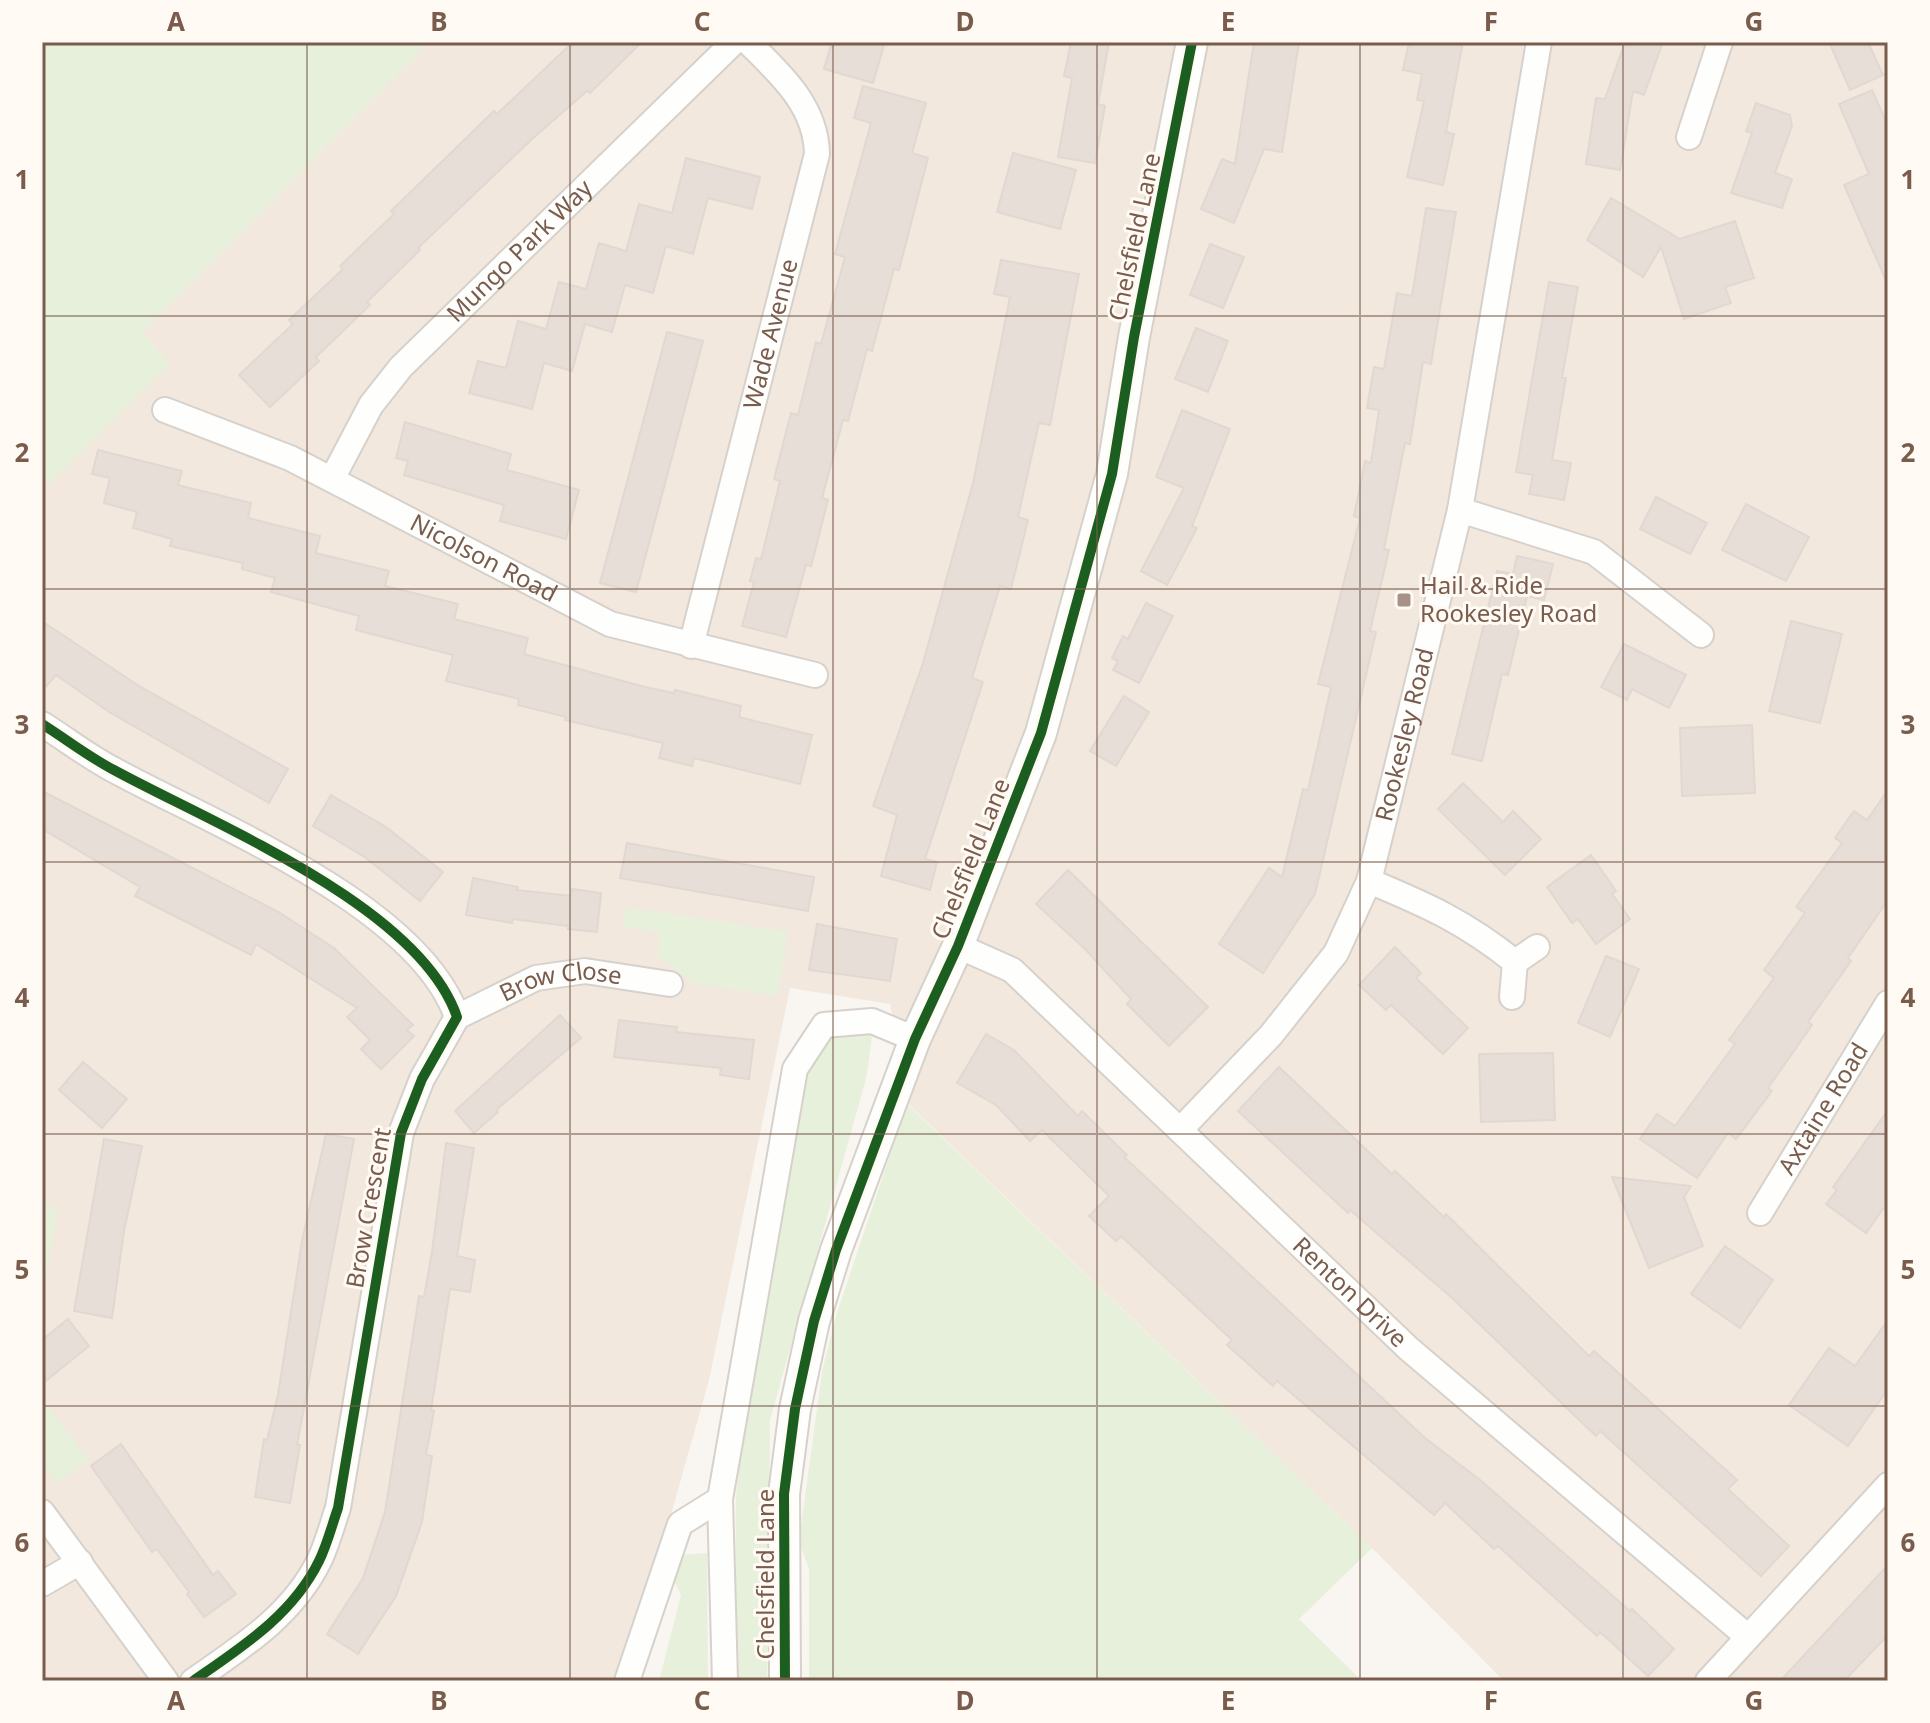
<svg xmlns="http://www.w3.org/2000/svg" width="1930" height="1723" viewBox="0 0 1930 1723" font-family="'Noto Sans',sans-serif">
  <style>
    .residential { fill: #f2e8de }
    .green { fill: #e7f0db }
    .building { fill: #e6ded7; stroke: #e2d8d2; stroke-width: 2 }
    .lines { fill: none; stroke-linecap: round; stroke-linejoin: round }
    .minor-casing { stroke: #d7d1cb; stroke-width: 28 }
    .tertiary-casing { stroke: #d7d1cb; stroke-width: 34 }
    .minor { stroke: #fefefd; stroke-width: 24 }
    .tertiary { stroke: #fefefd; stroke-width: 30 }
    .cycleway-casing { stroke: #fffaf3; stroke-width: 15 }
    .cycleway { stroke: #1b5e20; stroke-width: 10 }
    .grid { fill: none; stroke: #7a5c4d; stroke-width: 2; stroke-opacity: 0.55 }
    .poi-dot { fill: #a69286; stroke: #fffaf3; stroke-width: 3 }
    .labels { text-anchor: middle; stroke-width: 6; stroke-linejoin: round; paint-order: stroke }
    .street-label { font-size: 24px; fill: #7a5c4d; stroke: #fffaf3 }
    .poi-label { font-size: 24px; fill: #7a5c4d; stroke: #fffaf3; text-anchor: start }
    .neatline { fill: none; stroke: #7a5c4d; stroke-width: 3 }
    .grid-label { font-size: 26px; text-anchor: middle; font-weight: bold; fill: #7a5c4d }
  </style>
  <rect width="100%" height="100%" fill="#f9f5f0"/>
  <!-- residential -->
  <polygon class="residential" points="42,42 1888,42 1888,1681 1504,1681 1372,1548 907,1103 890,1004 790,988 709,1380 624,1681 42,1681"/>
  <!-- green -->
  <g class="green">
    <polygon points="42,42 430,42 143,332 170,364 50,484 42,477"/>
    <polygon points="626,907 788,932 778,996 693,983 657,955 660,933 623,927"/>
    <polygon points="860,1032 872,1037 866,1079 770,1420 767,1681 735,1681 736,1498 744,1405 805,1065 831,1035"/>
    <polygon points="907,1104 1372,1548 1299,1619 1362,1681 809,1681 809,1569 799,1541 822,1372 836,1316"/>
    <polygon points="42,1202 58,1209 42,1298"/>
    <polygon points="42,1399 89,1460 58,1483 42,1463"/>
    <polygon points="707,1553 708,1681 659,1681 681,1595 672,1576 678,1555"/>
  </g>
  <!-- building -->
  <g class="building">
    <polygon points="573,42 642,42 590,93 587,91 531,140 418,248 420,250 367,302 370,305 316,357 319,361 270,407 239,375 293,324 289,320 343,269 340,266 394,214 391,211 494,111 497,114"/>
    <polygon points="832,42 885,42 873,83 824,69"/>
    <polygon points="1071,42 1109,42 1098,104 1105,106 1095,163 1058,157 1072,78 1064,76"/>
    <polygon points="1254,42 1299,42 1282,152 1264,149 1234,223 1201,209 1222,159 1235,164"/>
    <polygon points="1409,42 1463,42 1446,132 1454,134 1443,185 1407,177 1424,101 1417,100 1422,74 1403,70"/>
    <polygon points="1625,42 1663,42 1644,95 1633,91 1620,170 1586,164 1596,98 1605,99"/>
    <polygon points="1829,42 1868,42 1883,75 1850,90"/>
    <polygon points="863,86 926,103 912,153 928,158 899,270 894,269 872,351 867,349 848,421 843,420 822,498 828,500 814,555 811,566 806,565 786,637 742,626 754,582 750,581 756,558 761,559 780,481 774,479 791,413 798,415 816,342 821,344 845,257 835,254 871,123 854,118"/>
    <polygon points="1872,90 1888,126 1888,285 1844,185 1869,174 1839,104"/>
    <polygon points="1756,103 1790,115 1792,126 1775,173 1792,179 1782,208 1731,193 1752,133 1746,131"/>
    <polygon points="1013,153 1076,170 1060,229 997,212"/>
    <polygon points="686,158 760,177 752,209 708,198 693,254 666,246 653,293 625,285 612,332 585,324 572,371 544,363 532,409 469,393 478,361 506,368 518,321 546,329 559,282 586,289 599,243 626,251 639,204 672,213"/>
    <polygon points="1611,198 1680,239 1735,221 1754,278 1725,287 1731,303 1684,319 1661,247 1643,277 1587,240"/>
    <polygon points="1426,208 1456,212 1431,364 1423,362 1410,444 1405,443 1384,549 1389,550 1370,631 1376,632 1315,894 1263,973 1219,944 1269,868 1282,877 1303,789 1308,790 1331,687 1318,684 1360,518 1354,516 1365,461 1371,463 1379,410 1367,408 1374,367 1384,369 1397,293 1412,296"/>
    <polygon points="1210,244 1244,257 1223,308 1190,295"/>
    <polygon points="1001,260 1079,274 1050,425 1039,423 1018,517 1028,520 1011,589 1000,586 972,678 983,682 925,859 937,862 930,890 881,876 897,815 873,806 923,663 973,483 1010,297 994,294"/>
    <polygon points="1549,282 1578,287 1562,378 1566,378 1552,460 1571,463 1564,500 1529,494 1533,475 1516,472"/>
    <polygon points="1196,328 1228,341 1208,392 1175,379"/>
    <polygon points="667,332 703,341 636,592 600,583"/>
    <polygon points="1182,410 1230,429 1192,526 1197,528 1167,585 1141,571 1184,488 1156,477"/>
    <polygon points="405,422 511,454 507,470 579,490 566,539 500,521 504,505 404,475 408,461 396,458"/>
    <polygon points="98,450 182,471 178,485 251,503 248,518 320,536 316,553 389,571 385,586 458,604 454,619 528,638 524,654 645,687 674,693 675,690 741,706 739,717 812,735 800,784 694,758 692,766 659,758 663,743 565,720 566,717 518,705 519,699 446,681 453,655 356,630 359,616 271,592 275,578 242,569 243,563 170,546 172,539 133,528 137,512 104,503 110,478 92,474"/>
    <polygon points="1656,497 1707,523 1690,554 1640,529"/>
    <polygon points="1746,504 1809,537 1786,581 1722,550"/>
    <polygon points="1517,556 1553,564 1544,600 1527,596 1508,675 1502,674 1482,761 1452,754 1497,571 1513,574"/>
    <polygon points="1146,603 1173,616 1139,683 1113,670 1118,661 1112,658 1123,636 1128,639"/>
    <polygon points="42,621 139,686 288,769 269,803 109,712 56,675 42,691"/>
    <polygon points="1791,621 1842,634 1820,723 1769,711"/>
    <polygon points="1624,644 1686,675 1669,708 1632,689 1627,700 1601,687"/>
    <polygon points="1124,696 1149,712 1116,766 1090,751"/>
    <polygon points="1752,725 1755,793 1682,796 1680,728"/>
    <polygon points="1463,783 1503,822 1513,811 1541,839 1505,875 1438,809"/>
    <polygon points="1888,790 1888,900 1848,958 1851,961 1808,1022 1812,1025 1768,1088 1772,1091 1736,1139 1728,1133 1697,1178 1640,1139 1657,1114 1675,1126 1735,1044 1729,1040 1774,978 1764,970 1805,913 1796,907 1842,843 1835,838 1854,811 1867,820"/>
    <polygon points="42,791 277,911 334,948 413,1025 407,1030 414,1036 381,1069 361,1049 370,1040 347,1017 357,1008 256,944 251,955 135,896 140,887 42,829"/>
    <polygon points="331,795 386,827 443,872 420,901 366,858 313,826"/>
    <polygon points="627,843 814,877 808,911 620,878"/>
    <polygon points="1591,855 1616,891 1612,894 1630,919 1596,944 1578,919 1572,923 1547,887"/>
    <polygon points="1068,870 1208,1007 1169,1046 1127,1004 1131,999 1085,949 1036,904"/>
    <polygon points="473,878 518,887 517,890 571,896 572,889 601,893 597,932 568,929 568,926 513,919 512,923 466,915"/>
    <polygon points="817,924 897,939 890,981 809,970"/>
    <polygon points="1395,947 1421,973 1416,978 1468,1028 1443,1054 1391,1005 1386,1010 1359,985"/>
    <polygon points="1606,956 1639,969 1610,1037 1578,1023"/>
    <polygon points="560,1015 581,1038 496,1110 498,1112 474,1133 455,1111"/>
    <polygon points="619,1020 677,1027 676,1032 754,1040 749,1079 720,1075 721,1068 614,1057"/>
    <polygon points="986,1034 1014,1050 1078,1116 1082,1111 1127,1155 1124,1157 1425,1438 1479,1479 1630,1611 1632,1609 1674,1649 1648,1676 1600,1632 1597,1636 1498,1546 1494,1549 1445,1503 1434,1515 1277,1381 1273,1386 1227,1345 1232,1340 1121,1236 1116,1241 1089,1216 1109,1196 1042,1130 1030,1141 996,1105 957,1083"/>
    <polygon points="1553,1053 1555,1120 1481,1122 1479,1054"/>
    <polygon points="83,1062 127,1099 102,1128 59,1090"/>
    <polygon points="1279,1067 1392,1174 1395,1171 1444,1217 1446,1214 1589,1356 1594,1351 1737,1480 1728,1489 1789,1546 1761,1576 1600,1431 1596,1436 1452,1298 1350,1210 1348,1213 1238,1111"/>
    <polygon points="1888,1110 1888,1202 1866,1233 1826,1204 1837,1190 1833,1187"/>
    <polygon points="326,1134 354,1139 297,1445 300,1445 290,1503 255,1497 264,1439 267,1440 278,1395 302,1241"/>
    <polygon points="104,1139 142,1146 124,1231 112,1318 74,1311"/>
    <polygon points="446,1143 474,1148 457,1256 475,1260 470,1292 450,1289 431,1410 434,1411 426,1455 432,1456 422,1522 396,1596 358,1654 327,1634 363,1578 385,1512 419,1296 424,1297 432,1252"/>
    <polygon points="1612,1177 1691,1186 1684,1197 1703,1246 1649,1268"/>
    <polygon points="1725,1246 1773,1280 1740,1328 1691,1294"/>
    <polygon points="68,1319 89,1346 42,1384 42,1340"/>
    <polygon points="1888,1320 1888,1389 1848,1446 1789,1405 1829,1348 1855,1366"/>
    <polygon points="121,1444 213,1575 218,1571 236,1594 204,1617 187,1594 189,1592 157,1549 152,1552 91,1466"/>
    <polygon points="1888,1565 1888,1635 1844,1681 1780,1681"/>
  </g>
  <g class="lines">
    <!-- minor casing -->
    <g class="minor-casing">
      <g id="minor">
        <polyline points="1689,137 1720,42"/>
        <path id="s1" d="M165 410 290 458 610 624 815 675"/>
        <path id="s2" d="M332 479 371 405 401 367 734 42"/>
        <polyline points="1460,510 1594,552 1701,635"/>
        <path id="s3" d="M691 646 817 154C816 105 780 74 748 42"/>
        <path d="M42 724C66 739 89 757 114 770 213 824 419 906 457 1017L422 1079 401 1133 338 1508C332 1525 327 1545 319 1561 292 1616 240 1648 193 1681"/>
        <path d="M1369 881C1427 905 1465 922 1515 962L1512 997"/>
        <path id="s4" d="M958 946 1012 970 1409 1349 1748 1637"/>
        <polyline points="1515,962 1537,947"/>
        <path id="s5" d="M457 1017 536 978 585 971 670 984"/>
        <path id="s6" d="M1180 1130 1271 1035 1336 953 1369 881 1460 510 1539 42"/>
        <path id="s7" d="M1760 1213 1888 1003"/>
        <polyline points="720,1499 725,1681"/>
        <polyline points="42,1512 166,1681"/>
        <polyline points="42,1584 80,1562"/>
        <polyline points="627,1681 680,1524 720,1499 795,1069 824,1025 872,1021 915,1039"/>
        <polyline points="1708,1681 1888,1485"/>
      </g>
    </g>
    <!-- tertiary casing -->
    <g class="tertiary-casing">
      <polyline id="tertiary" points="785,1681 784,1494 795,1409 814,1321 836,1250 915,1039 958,946 1041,733 1112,474 1134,337 1192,42"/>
    </g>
    <!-- minor -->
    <use href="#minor" class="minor"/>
    <!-- tertiary -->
    <use href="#tertiary" class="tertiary"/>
    <!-- cycleway casing -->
    <g class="cycleway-casing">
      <g id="cycleway">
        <path d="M42 724C66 739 89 757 114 770 213 824 419 906 457 1017L422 1079 401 1133 338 1508C332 1525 327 1545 319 1561 292 1616 240 1648 193 1681"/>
        <polyline points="785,1681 784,1494 795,1409 814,1321 836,1250 915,1039 958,946 1041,733 1112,474 1134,337 1192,42"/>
      </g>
    </g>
    <!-- cycleway -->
    <use href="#cycleway" class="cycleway"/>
  </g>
  <!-- grid -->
  <path class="grid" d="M307 42V1681M570 42V1681M833 42V1681M1097 42V1681M1360 42V1681M1623 42V1681M42 316H1888M42 589H1888M42 862H1888M42 1134H1888M42 1406H1888"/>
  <!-- markers -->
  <rect class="poi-dot" x="1396" y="592" width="16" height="16" rx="4"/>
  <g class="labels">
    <!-- street labels -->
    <g class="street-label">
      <text transform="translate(1135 237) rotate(-78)" y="8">Chelsfield Lane</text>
      <text dy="8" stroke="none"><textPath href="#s2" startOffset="298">Mungo Park Way</textPath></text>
      <text dy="8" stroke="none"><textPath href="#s3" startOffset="322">Wade Avenue</textPath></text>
      <text dy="8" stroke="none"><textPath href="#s1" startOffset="352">Nicolson Road</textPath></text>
      <text dy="8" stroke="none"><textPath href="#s6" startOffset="466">Rookesley Road</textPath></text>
      <text transform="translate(971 859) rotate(-68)" y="8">Chelsfield Lane</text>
      <text dy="8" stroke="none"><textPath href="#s5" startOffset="112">Brow Close</textPath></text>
      <text dy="8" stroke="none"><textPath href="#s7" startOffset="122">Axtaine Road</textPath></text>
      <text transform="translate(369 1208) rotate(-80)" y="8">Brow Crescent</text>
      <text dy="8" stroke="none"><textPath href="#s4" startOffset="526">Renton Drive</textPath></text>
      <text transform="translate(766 1574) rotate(-90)" y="8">Chelsfield Lane</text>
    </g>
    <!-- poi labels -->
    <g class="poi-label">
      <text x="1420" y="594">Hail &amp; Ride<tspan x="1420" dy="28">Rookesley Road</tspan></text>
    </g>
  </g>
  <!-- border -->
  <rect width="1930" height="1723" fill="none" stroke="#fffaf3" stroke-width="88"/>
  <rect x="44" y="44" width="1842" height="1635" class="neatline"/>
  <g class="grid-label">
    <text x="176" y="31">A</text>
    <text x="439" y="31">B</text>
    <text x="702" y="31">C</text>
    <text x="965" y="31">D</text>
    <text x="1228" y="31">E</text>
    <text x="1491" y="31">F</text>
    <text x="1754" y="31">G</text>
    <text x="22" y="189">1</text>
    <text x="1908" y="189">1</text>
    <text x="22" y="462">2</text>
    <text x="1908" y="462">2</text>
    <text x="22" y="734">3</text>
    <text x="1908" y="734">3</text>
    <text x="22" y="1007">4</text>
    <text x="1908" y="1007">4</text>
    <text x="22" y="1279">5</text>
    <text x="1908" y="1279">5</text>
    <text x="22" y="1552">6</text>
    <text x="1908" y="1552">6</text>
    <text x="176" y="1710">A</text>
    <text x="439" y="1710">B</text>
    <text x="702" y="1710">C</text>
    <text x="965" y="1710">D</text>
    <text x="1228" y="1710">E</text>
    <text x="1491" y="1710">F</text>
    <text x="1754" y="1710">G</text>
  </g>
</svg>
